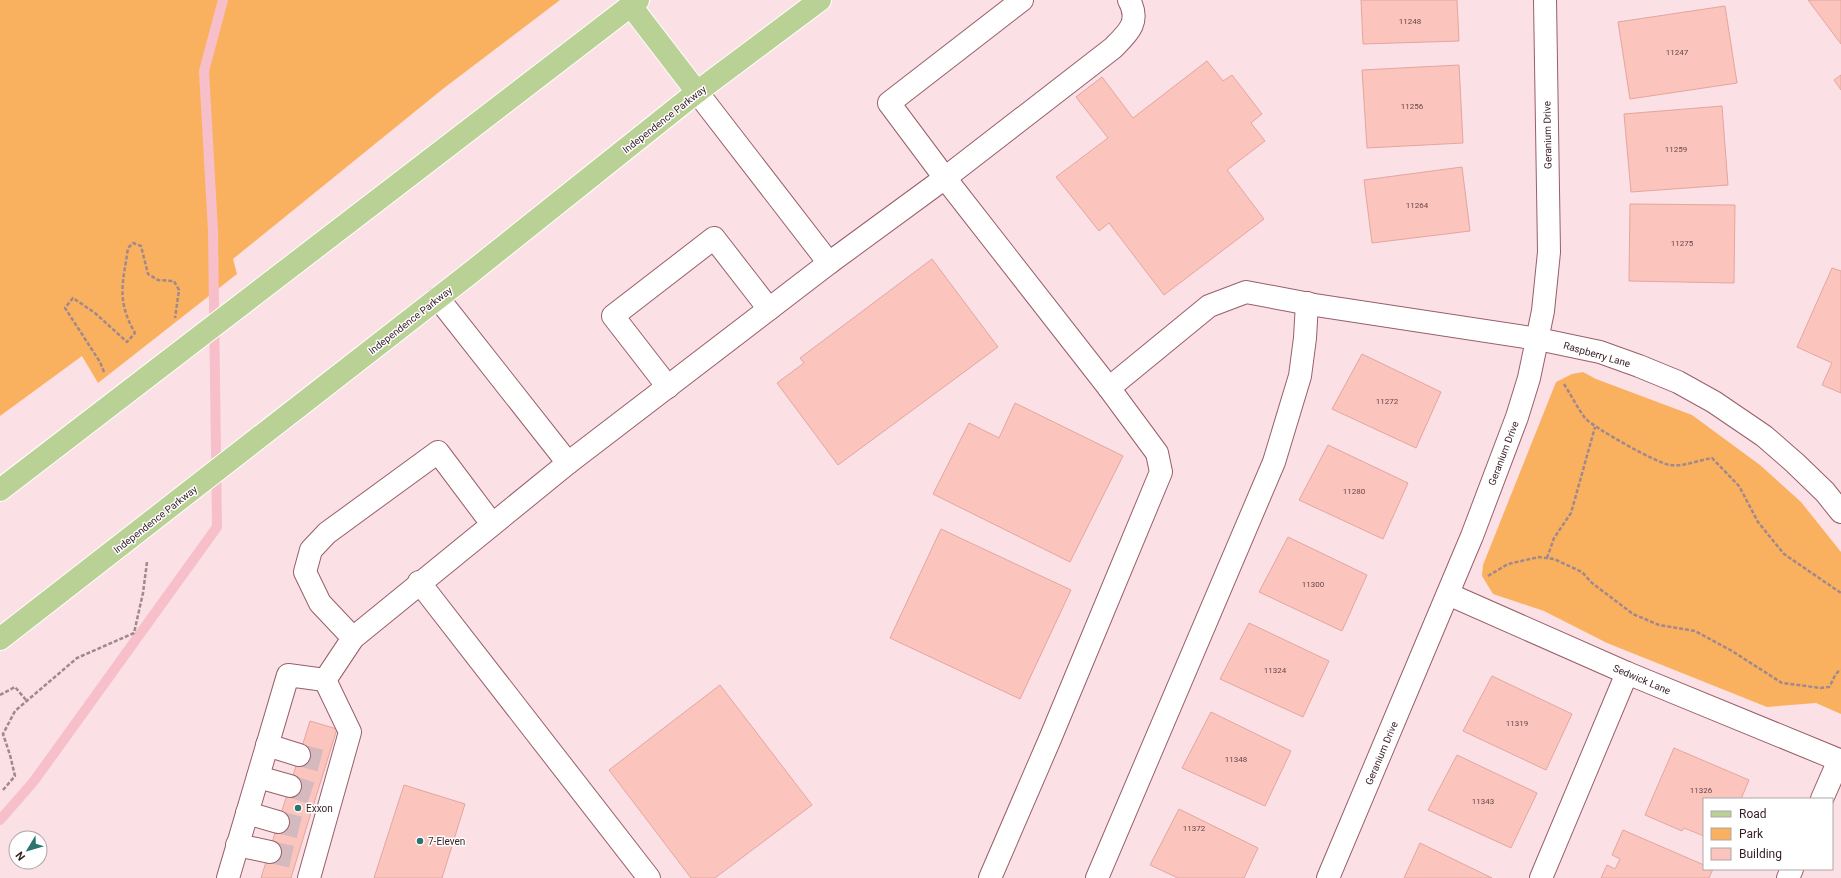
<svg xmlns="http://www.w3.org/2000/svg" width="1841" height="878" viewBox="0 0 1841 878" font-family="Roboto,sans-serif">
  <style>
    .green { fill: #fab15f }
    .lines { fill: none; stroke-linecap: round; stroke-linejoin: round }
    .stream { stroke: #f7bfc9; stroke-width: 10 }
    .building { fill: #fbc4bc; stroke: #e4a69e }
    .minor-tunnel { stroke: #d4b9be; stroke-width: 22; stroke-dasharray: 22 11; stroke-linecap: butt }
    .minor-casing { stroke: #985f6a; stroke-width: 24 }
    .major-casing { stroke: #fff; stroke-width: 24 }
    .path { stroke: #a1888d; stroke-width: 2.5; stroke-dasharray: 4 2; stroke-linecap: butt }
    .minor { stroke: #fff; stroke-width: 22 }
    .major { stroke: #bad195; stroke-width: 22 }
    .poi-dot { fill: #2c746e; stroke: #fff; stroke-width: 1.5 }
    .labels { text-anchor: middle; stroke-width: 3; stroke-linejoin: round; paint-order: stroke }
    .number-label { font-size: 8px; fill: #674849 }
    .street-label { font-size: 10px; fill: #361e23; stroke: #fff }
    .poi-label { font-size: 10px; fill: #361e23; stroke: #fff; text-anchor: start }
  </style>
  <rect width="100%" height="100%" fill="#fbe0e5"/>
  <!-- green -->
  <g class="green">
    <polygon points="0,0 560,0 444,88 233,259 237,274 98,383 82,356 0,416"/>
    <polygon points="1583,372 1596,379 1692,415 1760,465 1801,502 1841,552 1841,714 1816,703 1767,707 1607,643 1544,611 1493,594 1482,576 1483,565 1556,382 1572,374"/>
  </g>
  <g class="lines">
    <!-- stream -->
    <polyline class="stream" points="0,820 34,781 217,527 213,231 204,71 223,0"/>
  </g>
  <!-- building -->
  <g class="building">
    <polygon points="1361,0 1457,0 1459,41 1363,44"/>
    <polygon points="1808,0 1841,0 1841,44"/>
    <polygon points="1725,6 1737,83 1630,99 1618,22"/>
    <polygon points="1207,61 1223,81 1232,75 1262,114 1251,123 1265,141 1227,170 1264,219 1164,295 1109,223 1099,231 1056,177 1108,138 1076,97 1102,77 1133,118"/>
    <polygon points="1459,65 1463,143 1367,148 1362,70"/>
    <polygon points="1841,75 1841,90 1834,80"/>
    <polygon points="1722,106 1728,185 1631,192 1624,114"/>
    <polygon points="1462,167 1470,231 1372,243 1364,180"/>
    <polygon points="1630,204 1735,205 1734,283 1629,281"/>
    <polygon points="932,259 998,347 838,465 777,383 804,363 800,358"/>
    <polygon points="1832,268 1841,271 1841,393 1822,385 1832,363 1797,347"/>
    <polygon points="1362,354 1441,392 1416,448 1332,409"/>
    <polygon points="1015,403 1123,456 1070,562 933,494 969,423 999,438"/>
    <polygon points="1328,445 1408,483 1383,539 1299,500"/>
    <polygon points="941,529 1071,590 1020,699 890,638"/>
    <polygon points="1288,537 1367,575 1342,631 1259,592"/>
    <polygon points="1249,623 1329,661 1303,717 1220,679"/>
    <polygon points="1492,676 1572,714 1546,770 1463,731"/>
    <polygon points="720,685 812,805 715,878 691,878 609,770"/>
    <polygon points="1211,712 1291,751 1265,806 1182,768"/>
    <polygon points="310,721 337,729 306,829 291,878 261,878"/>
    <polygon points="1674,748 1749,780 1741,799 1704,799 1704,836 1684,828 1682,831 1645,815"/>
    <polygon points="1457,755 1537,793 1511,848 1428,810"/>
    <polygon points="404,785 465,804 442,878 374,878"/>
    <polygon points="1179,809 1258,848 1244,878 1178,878 1150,865"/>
    <polygon points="1623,830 1704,865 1704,869 1713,869 1709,878 1601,878 1607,865 1615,869 1620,859 1612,855"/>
    <polygon points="1420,843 1492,878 1404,878"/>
  </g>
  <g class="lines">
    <!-- minor-tunnel -->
    <g class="minor-tunnel">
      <polyline points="299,755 326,762"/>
      <polyline points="290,786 317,795"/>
      <polyline points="278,822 306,829"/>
      <polyline points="270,852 297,858"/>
    </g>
    <!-- minor casing -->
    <g class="minor-casing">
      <g id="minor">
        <path d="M1022 0 889 103 945 178 1113 48C1128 33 1141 22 1129 0"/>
        <polyline points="697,92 829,263 945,178 1109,388 1209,306 1246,292 1315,305 1538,339 1600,352 1639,366 1678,382 1714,402 1764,436 1795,463 1825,492 1841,512"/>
        <polyline points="668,387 613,316 714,238 769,309"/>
        <polyline points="568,463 829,263"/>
        <polyline points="419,582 649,878"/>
        <polyline points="1448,594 1627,673 1839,760 1822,799"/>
        <polyline points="353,638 320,603 305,572 311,550 327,533 438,452 492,524"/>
        <polyline points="267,745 299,755"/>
        <polyline points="258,777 290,786"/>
        <polyline points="247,813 278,822"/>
        <polyline points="237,845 270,852"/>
        <polyline points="228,878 288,675 325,680"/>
        <polyline points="309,878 350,732 325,680 353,638 568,463 438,298"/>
        <polyline points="990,878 1050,739 1161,472 1157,453 1109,388"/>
        <polyline points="1097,878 1274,462 1300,376 1305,338 1307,303"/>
        <polyline points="1328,878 1472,536 1517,417 1529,378 1543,311 1549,252 1545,0"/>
        <polyline points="1541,878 1627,673"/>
        <polyline points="1788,878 1792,869"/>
      </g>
    </g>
    <!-- major casing -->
    <g class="major-casing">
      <g id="major">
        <polyline points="631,6 697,92"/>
        <polyline points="0,490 638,0"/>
        <polyline points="0,639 469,274 697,92 820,0"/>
      </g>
    </g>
    <!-- path -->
    <g class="path">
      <path d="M104 372 100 362 65 308 73 298 95 313 127 342 135 333C116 300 123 283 128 248L133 243 141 246 148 274 158 280 174 281 179 290 175 318"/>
      <path d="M1564 384C1571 395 1577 407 1585 418 1594 428 1658 464 1670 465 1684 467 1699 460 1712 458L1739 486 1758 522 1784 554 1841 593"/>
      <polyline points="1547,558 1554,538 1571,513 1595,427"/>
      <path d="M1488 576 1508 564 1539 557 1554 559 1582 572 1592 583 1633 614 1659 625 1695 631 1732 651 1782 683 1821 688 1829 687C1833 682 1834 673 1841 670"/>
      <polyline points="0,695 15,687 26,700"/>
      <polyline points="3,790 15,776 10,755 3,734 15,711 77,658 134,633 143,593 147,562"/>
    </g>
    <!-- minor -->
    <use href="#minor" class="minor"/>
    <!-- major -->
    <use href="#major" class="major"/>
  </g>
  <!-- markers -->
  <g class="poi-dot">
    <circle cx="298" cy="808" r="4"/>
    <circle cx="420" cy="841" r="4"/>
  </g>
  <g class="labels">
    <!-- number labels -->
    <g class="number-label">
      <text x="1410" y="24">11248</text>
      <text x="1677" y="55">11247</text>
      <text x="1412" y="109">11256</text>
      <text x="1676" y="152">11259</text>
      <text x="1417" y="208">11264</text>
      <text x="1682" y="246">11275</text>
      <text x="1387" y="404">11272</text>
      <text x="1354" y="494">11280</text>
      <text x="1313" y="587">11300</text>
      <text x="1275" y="673">11324</text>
      <text x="1517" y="726">11319</text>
      <text x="1236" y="762">11348</text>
      <text x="1701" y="793">11326</text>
      <text x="1483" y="804">11343</text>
      <text x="1194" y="831">11372</text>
    </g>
    <!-- street labels -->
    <g class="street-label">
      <text transform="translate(664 119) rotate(-38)" y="4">Independence Parkway</text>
      <text transform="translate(1547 135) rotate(-91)" y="4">Geranium Drive</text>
      <text transform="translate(410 320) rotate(-38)" y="4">Independence Parkway</text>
      <text transform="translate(1597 354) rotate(16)" y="4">Raspberry Lane</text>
      <text transform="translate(1503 453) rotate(-69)" y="4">Geranium Drive</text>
      <text transform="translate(155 519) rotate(-38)" y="4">Independence Parkway</text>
      <text transform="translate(1642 679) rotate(23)" y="4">Sedwick Lane</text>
      <text transform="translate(1381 753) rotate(-67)" y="4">Geranium Drive</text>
    </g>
    <!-- poi labels -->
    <g class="poi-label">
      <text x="306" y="812">Exxon</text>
      <text x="428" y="845">7-Eleven</text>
    </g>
  </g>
  <!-- legend -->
  <rect x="1703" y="798" width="130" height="72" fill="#ffffff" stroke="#afa5a7"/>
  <rect x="1711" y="811" width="20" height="6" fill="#bad195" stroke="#afa5a7"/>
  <text x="1739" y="818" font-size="12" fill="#361e23">Road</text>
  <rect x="1711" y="828" width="20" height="12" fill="#fab15f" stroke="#afa5a7"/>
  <text x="1739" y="838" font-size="12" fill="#361e23">Park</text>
  <rect x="1711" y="848" width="20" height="12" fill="#fbc4bc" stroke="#afa5a7"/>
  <text x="1739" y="858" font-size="12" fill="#361e23">Building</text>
  <!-- north arrow -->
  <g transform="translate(28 850) rotate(232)"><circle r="19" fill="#ffffff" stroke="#afa5a7"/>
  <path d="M0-3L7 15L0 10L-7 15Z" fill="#2c746e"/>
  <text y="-6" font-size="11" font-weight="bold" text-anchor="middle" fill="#361e23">N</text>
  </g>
</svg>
